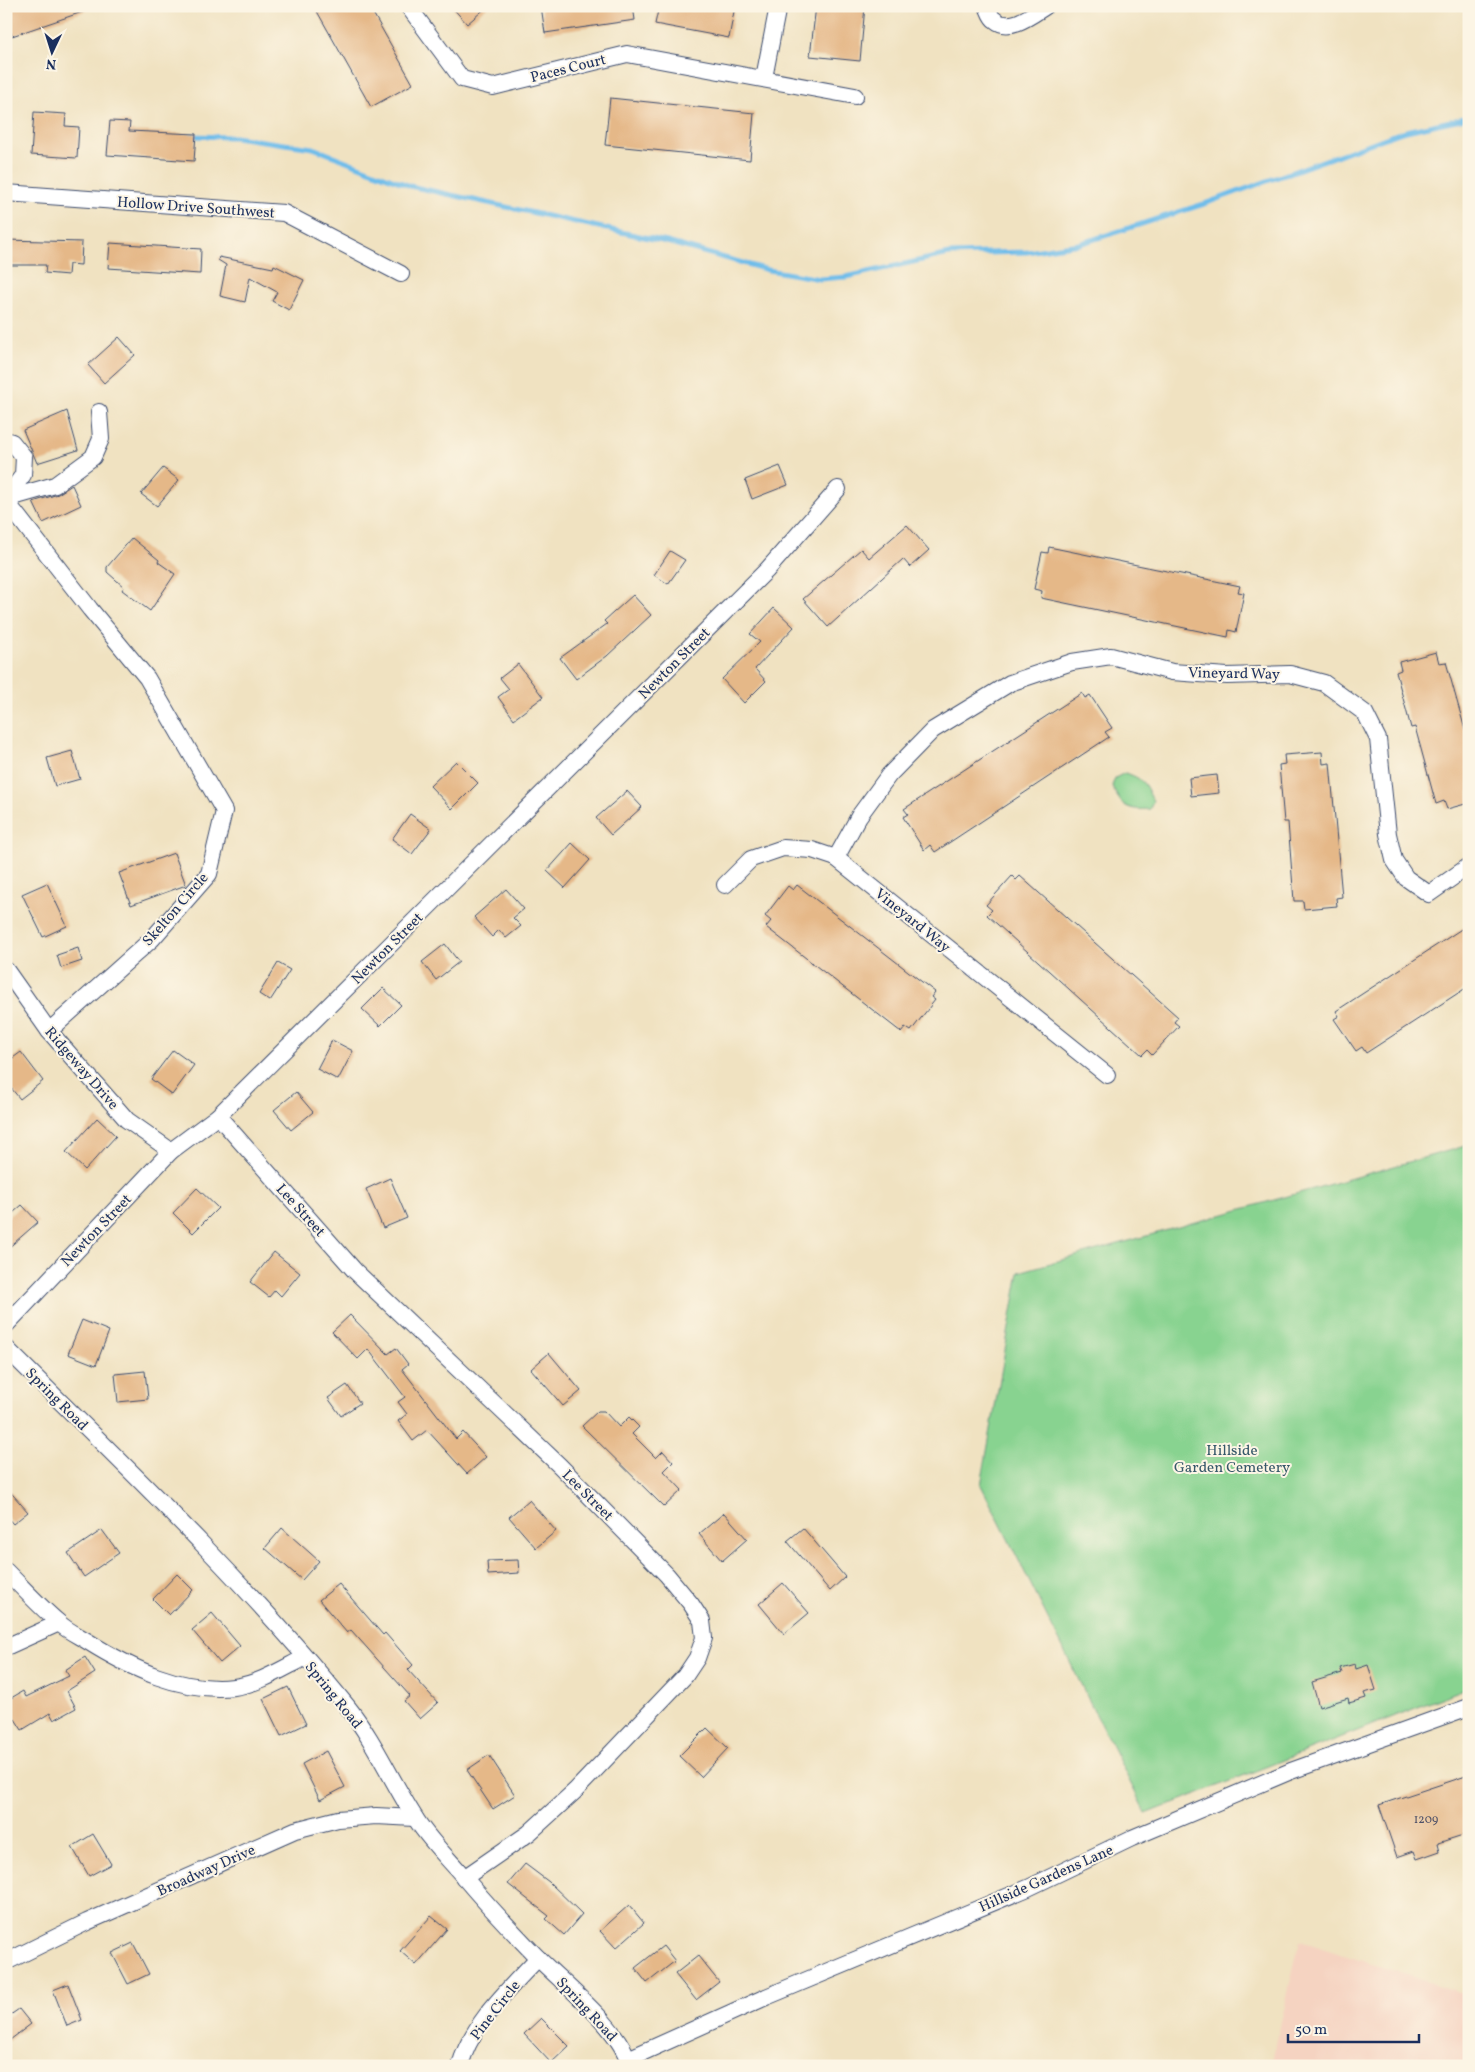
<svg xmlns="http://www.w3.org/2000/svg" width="1475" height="2072" viewBox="0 0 1475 2072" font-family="Vollkorn,serif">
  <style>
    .built { fill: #f5d3c1 }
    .green { fill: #88d390; stroke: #528177 }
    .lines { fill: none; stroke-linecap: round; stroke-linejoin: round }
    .stream { stroke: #70bdea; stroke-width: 5 }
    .building { fill: #e5b888 }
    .minor-casing { stroke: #3b4a6d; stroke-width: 18 }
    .minor { stroke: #fff; stroke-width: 16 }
    .labels { text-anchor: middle; stroke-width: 4; stroke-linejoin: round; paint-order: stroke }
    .number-label { font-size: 12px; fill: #4e5168 }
    .street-label { font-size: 15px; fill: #1b2f5e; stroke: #fcf5e5 }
    .park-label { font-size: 15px; fill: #36586a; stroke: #fcf5e5 }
  </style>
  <rect width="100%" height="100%" fill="#fcf5e5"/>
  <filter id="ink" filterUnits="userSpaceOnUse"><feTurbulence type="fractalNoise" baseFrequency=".02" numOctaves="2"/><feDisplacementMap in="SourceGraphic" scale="10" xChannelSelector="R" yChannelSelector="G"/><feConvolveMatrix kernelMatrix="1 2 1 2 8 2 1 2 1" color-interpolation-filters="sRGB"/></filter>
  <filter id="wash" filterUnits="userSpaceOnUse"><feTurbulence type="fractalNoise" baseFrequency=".0096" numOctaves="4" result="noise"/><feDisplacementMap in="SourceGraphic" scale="20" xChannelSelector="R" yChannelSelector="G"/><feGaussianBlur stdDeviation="1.12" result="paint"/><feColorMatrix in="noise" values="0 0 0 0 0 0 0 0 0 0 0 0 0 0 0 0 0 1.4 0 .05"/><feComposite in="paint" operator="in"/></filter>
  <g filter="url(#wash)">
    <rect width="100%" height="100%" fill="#f0e2c1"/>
    <!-- built -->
    <polygon class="built" points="1300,1941 1469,1995 1469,2066 1271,2066"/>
    <!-- green -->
    <g class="green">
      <path d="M1125 773C1143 778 1145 784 1153 801L1150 809C1127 811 1121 806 1112 786L1115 778Z"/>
      <polygon points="1469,1145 1469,1687 1146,1814 981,1485 1019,1272"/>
    </g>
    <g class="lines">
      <!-- stream -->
      <polyline class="stream" points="191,136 235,137 313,148 410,186 667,242 768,270 820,279 846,277 949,254 1027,252 1079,244 1204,204 1402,132 1469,117"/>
    </g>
    <g id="blocks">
      <!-- building -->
      <g class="building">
        <polygon points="6,6 91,6 91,9 12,36 6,20"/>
        <polygon points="314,6 369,6 413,84 371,107"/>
        <polygon points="451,6 488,6 467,24"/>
        <polygon points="541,6 633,6 635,20 545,33"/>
        <polygon points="659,6 735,6 729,38 655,24"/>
        <polygon points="816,6 865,6 860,61 810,56"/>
        <polygon points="610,98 754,113 750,160 605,145"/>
        <polygon points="34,112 66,114 65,126 79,127 77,158 31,155"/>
        <polygon points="110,121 130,122 129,131 196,134 194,161 107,155"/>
        <polygon points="6,240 82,242 81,265 69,264 68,275 45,273 46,265 6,265"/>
        <polygon points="110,243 201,249 200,274 108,268"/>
        <polygon points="219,257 273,268 274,265 304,280 289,310 272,301 277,292 250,277 245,302 220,296 226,265 218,260"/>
        <polygon points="119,337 135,355 104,383 88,365"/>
        <polygon points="67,411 78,450 37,463 23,430"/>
        <polygon points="780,466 788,485 752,499 745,480"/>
        <polygon points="163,468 179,480 157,506 141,494"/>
        <polygon points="72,485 81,505 43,523 33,502 58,494"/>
        <polygon points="907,525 929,550 910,567 903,559 828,627 803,599 861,549 869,558"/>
        <polygon points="132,538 159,560 158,562 175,574 150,611 122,590 124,587 107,572 107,567"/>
        <polygon points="1049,547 1240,586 1238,592 1244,593 1236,632 1229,630 1228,637 1041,598 1042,591 1034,589 1042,552 1048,553"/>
        <polygon points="670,551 685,560 668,584 654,575"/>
        <polygon points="633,595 651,615 607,656 576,679 560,658 607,624 604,621"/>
        <polygon points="774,608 794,627 755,669 766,681 744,703 722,679 760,642 750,634"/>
        <polygon points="1436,652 1439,663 1446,662 1469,744 1469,803 1447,809 1444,801 1436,804 1415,727 1411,728 1396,672 1401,670 1399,662"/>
        <polygon points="518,664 543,697 514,719 498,697 509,689 500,678"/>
        <polygon points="1082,693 1085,698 1090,695 1112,728 1105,732 1109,737 935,852 930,845 924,850 903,817 908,814 904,809"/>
        <polygon points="72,751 80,779 55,786 47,758"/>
        <polygon points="1322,752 1323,764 1330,763 1342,897 1336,898 1337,906 1304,909 1303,901 1294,901 1288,822 1284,822 1279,765 1285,764 1284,755"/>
        <polygon points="456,761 478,783 452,809 430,786"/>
        <polygon points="1217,775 1219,793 1191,796 1189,778"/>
        <polygon points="627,791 642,807 611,835 596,818"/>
        <polygon points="410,814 431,829 412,854 392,839"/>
        <polygon points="572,843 590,860 565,888 547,871"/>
        <polygon points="174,853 186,885 131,905 119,873"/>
        <polygon points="1012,876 1016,880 1020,876 1178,1017 1174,1022 1179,1026 1152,1055 1147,1050 1142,1055 987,915 992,910 986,905"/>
        <polygon points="47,883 67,926 43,937 22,894"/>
        <polygon points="797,885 935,992 931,997 935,1000 911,1031 905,1027 901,1032 766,927 771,921 765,916 788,886 793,890"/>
        <polygon points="506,889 524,909 513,918 521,926 506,938 499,930 492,937 474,917"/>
        <polygon points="1469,924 1469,986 1366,1053 1362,1047 1356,1051 1334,1019 1339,1016 1336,1011"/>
        <polygon points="445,944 459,962 436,980 422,962"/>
        <polygon points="78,948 82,961 61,968 57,955"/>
        <polygon points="278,963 290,970 270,1001 259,994"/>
        <polygon points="383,988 401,1005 380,1026 362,1009"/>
        <polygon points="332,1040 353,1051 338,1080 317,1069"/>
        <polygon points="173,1050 194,1065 172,1095 151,1079"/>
        <polygon points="21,1052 43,1081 20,1099 6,1082 6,1063"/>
        <polygon points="296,1092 313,1112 291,1130 274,1110"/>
        <polygon points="97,1118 116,1136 85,1170 66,1152"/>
        <polygon points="390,1178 407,1218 383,1228 366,1189"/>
        <polygon points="197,1188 218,1208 193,1233 173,1213"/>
        <polygon points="22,1205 38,1222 6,1250 6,1219"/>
        <polygon points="274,1252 300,1273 281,1296 275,1290 269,1297 250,1282"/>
        <polygon points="350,1315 388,1354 396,1348 408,1364 402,1369 456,1439 463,1432 486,1457 467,1474 427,1430 413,1441 398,1421 407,1414 398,1402 405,1397 368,1349 358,1359 332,1332"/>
        <polygon points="82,1320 109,1331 96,1365 68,1354"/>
        <polygon points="549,1353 581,1391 563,1406 531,1369"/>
        <polygon points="145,1371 148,1399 118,1402 115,1374"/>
        <polygon points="347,1385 360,1403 341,1416 328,1398"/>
        <polygon points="598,1411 604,1411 619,1427 629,1417 639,1427 632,1434 656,1458 663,1451 673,1462 664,1471 682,1490 664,1507 582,1426"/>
        <polygon points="6,1487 28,1512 13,1524 6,1516"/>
        <polygon points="529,1500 556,1531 536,1548 509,1517"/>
        <polygon points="724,1513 747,1539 722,1561 699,1534"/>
        <polygon points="282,1528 319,1561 302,1580 265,1548"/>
        <polygon points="803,1528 845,1577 830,1591 787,1541"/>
        <polygon points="102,1530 119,1553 84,1577 68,1553"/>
        <polygon points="518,1560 519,1573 488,1575 487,1561"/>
        <polygon points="177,1574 193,1590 169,1615 153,1599"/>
        <polygon points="783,1583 809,1613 784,1634 759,1604"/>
        <polygon points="339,1584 383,1635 385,1633 413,1665 408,1670 438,1703 420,1719 404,1701 410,1696 351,1630 347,1633 319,1600"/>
        <polygon points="212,1613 240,1646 220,1663 192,1630"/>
        <polygon points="85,1657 95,1673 67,1691 76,1708 54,1720 50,1713 22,1730 15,1719 6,1724 6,1701 23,1691 26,1697 69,1676 65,1670"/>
        <polygon points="1355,1664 1356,1669 1368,1665 1376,1690 1364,1693 1366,1698 1349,1703 1348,1698 1319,1707 1312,1682 1342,1673 1340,1668"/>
        <polygon points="288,1687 306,1724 281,1736 263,1699"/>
        <polygon points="707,1728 728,1748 701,1777 679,1756"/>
        <polygon points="326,1751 345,1787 320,1800 302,1764"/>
        <polygon points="489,1755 515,1795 493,1809 467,1770"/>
        <polygon points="1469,1775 1469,1833 1438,1843 1440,1851 1417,1859 1414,1851 1397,1857 1379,1805"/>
        <polygon points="93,1834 111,1864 89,1876 72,1847"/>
        <polygon points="525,1864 549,1882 582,1914 564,1935 546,1919 549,1916 508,1884"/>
        <polygon points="629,1905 644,1923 616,1948 600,1931"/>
        <polygon points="431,1916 447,1929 416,1965 400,1951"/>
        <polygon points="133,1943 149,1974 128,1984 112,1953"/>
        <polygon points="663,1946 675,1961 647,1983 635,1968"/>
        <polygon points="698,1956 719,1982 696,2000 675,1974"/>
        <polygon points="68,1984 82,2020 67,2026 53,1990"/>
        <polygon points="19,2009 31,2024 6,2043 6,2018"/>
        <polygon points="541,2018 569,2046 551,2063 524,2034"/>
      </g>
    </g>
  </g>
  <g filter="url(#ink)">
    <use href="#blocks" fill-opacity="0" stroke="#3b4a6d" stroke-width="1"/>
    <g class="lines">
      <!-- minor casing -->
      <g class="minor-casing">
        <g id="minor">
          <polyline points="408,6 462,79 493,87 627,54 855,96"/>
          <path d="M987 6C989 10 991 18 995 20 1010 33 1033 14 1046 6"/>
          <polyline points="764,78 778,6"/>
          <polyline points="6,193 284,213 401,274"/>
          <polyline points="6,440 12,442 24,457 23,475 6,498"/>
          <polyline points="6,499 55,485 93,457 101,439 99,412"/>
          <polyline points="6,501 90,609 147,678 224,811 209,874 152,939 49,1031"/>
          <polyline points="725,885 751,859 783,848 812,850 836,858"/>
          <polyline points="6,970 49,1031 127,1120 171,1151"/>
          <polyline points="1107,1075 836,858 859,816 889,775 933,730 1010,683 1072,662 1111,656 1172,672 1227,676 1290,674 1324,683 1365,713 1378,739 1388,834 1394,860 1406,878 1429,894 1469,866"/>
          <polyline points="218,1116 355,1271 560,1466 667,1575 691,1604 702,1621 704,1638 697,1658 685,1676 575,1791 529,1833 464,1878"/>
          <polyline points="6,1325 171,1151 218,1116 767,570 838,489"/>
          <path d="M6 1348C123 1464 243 1578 347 1706 374 1740 391 1780 414 1816 427 1838 447 1857 463 1876 486 1904 512 1931 537 1957 564 1985 621 2028 630 2066"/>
          <path d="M6 1571C23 1588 40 1607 58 1622 66 1630 77 1635 87 1641 130 1668 181 1693 234 1687 259 1684 282 1669 304 1658"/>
          <polyline points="6,1647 59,1623"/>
          <polyline points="6,1962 87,1922 295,1830 338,1819 376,1816 415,1818"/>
          <polyline points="628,2059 766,1997 1028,1888 1132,1838 1291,1771 1469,1707"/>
          <path d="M460 2066C471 2024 509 1989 538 1958"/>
        </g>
      </g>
      <!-- minor -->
      <use href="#minor" class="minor"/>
    </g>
  </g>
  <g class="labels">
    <!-- number labels -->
    <g class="number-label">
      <text x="1426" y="1823">1209</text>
    </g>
    <!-- street labels -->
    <g class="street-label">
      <text transform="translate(568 68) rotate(-14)" y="5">Paces Court</text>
      <text transform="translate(196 207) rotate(4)" y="5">Hollow Drive Southwest</text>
      <text transform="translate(674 663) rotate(-45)" y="5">Newton Street</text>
      <text transform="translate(1234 673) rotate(1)" y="5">Vineyard Way</text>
      <text transform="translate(175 909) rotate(-49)" y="5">Skelton Circle</text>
      <text transform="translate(913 920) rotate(39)" y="5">Vineyard Way</text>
      <text transform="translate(387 948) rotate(-45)" y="5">Newton Street</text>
      <text transform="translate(82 1068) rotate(49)" y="5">Ridgeway Drive</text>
      <text transform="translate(301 1210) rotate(48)" y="5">Lee Street</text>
      <text transform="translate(96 1230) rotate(-46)" y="5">Newton Street</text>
      <text transform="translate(57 1399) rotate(45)" y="5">Spring Road</text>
      <text transform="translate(588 1495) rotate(45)" y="5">Lee Street</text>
      <text transform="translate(334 1695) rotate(51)" y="5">Spring Road</text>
      <text transform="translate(206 1870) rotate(-24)" y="5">Broadway Drive</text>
      <text transform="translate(1046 1878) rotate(-24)" y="5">Hillside Gardens Lane</text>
      <text transform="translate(587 2009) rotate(47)" y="5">Spring Road</text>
      <text transform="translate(495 2010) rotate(-52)" y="5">Pine Circle</text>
    </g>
    <!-- park labels -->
    <g class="park-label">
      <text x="1232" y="1455">Hillside<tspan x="1232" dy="17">Garden Cemetery</tspan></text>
    </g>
  </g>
  <!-- margin -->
  <rect width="1475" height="2072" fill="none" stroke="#fcf5e5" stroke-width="25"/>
  <!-- north arrow -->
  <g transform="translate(52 52) rotate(184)" stroke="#fcf5e5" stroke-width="4" paint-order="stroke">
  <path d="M0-4L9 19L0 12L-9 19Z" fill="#1b2f5e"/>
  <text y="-8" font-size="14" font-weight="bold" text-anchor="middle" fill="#1b2f5e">N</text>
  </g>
  <!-- scale -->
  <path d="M1288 2034v8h131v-8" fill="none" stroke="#1b2f5e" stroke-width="2.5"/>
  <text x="1295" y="2034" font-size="15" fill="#1b2f5e" stroke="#fcf5e5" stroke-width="4" paint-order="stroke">50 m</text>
</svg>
